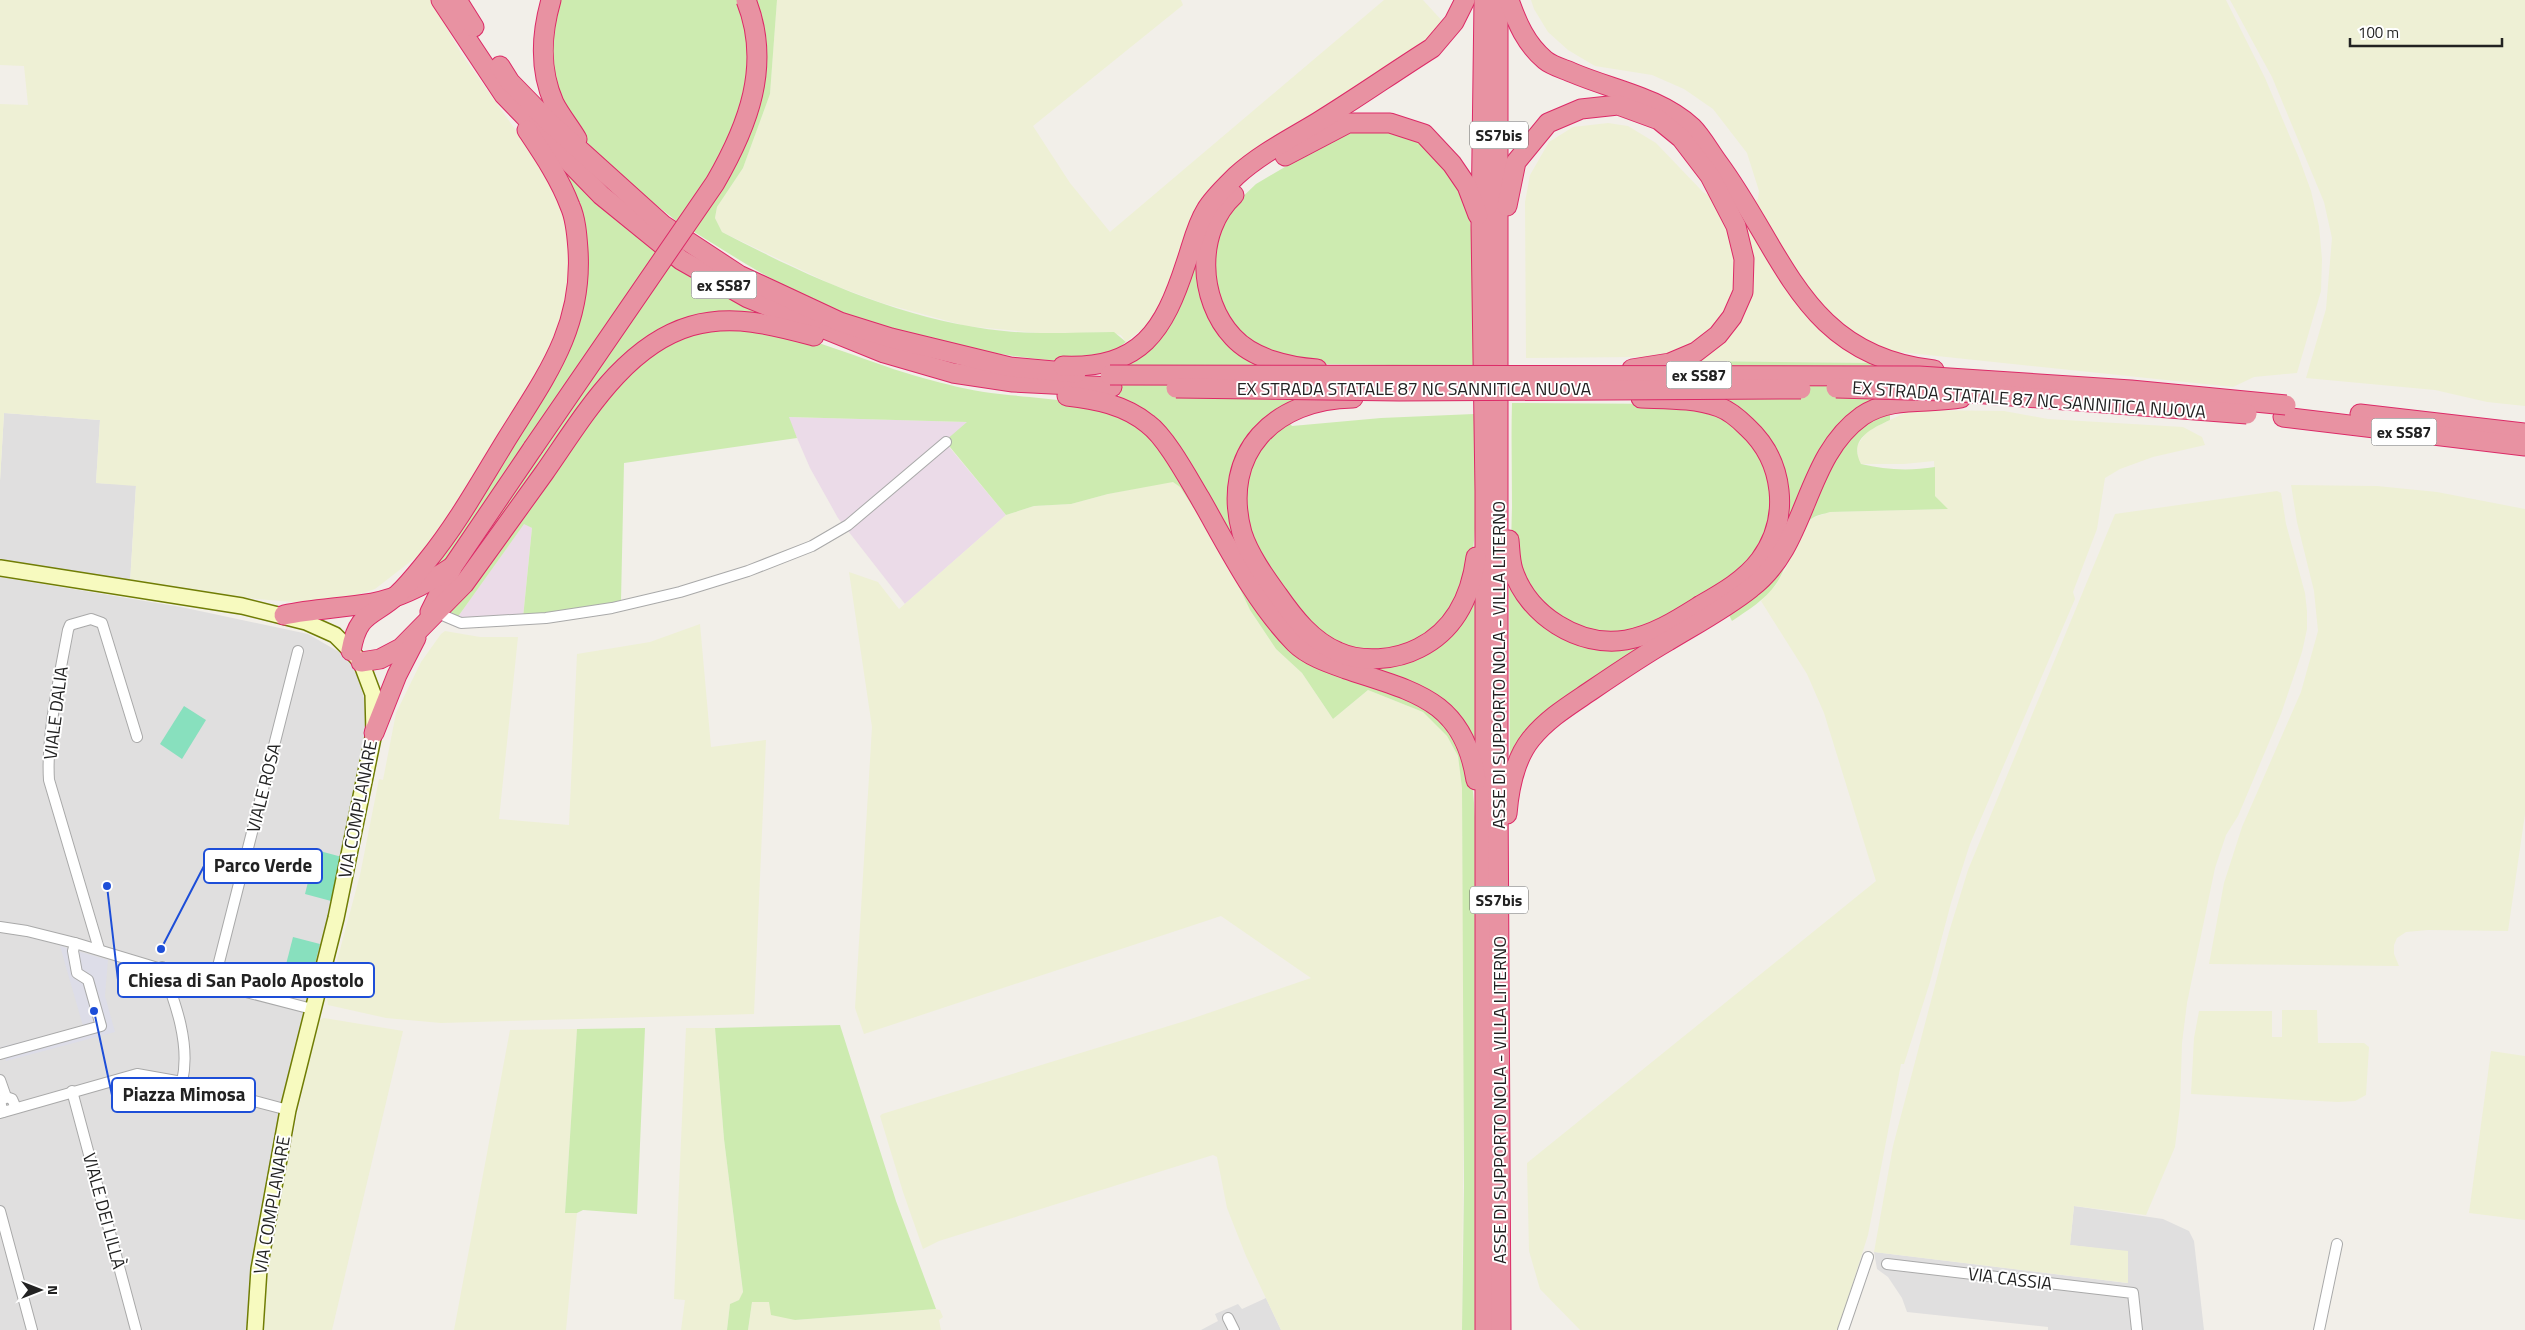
<svg xmlns="http://www.w3.org/2000/svg" width="2525" height="1330" viewBox="0 0 2525 1330" font-family="'Titillium Web',sans-serif">
  <style>
    .residential { fill: #e0dfdf }
    .industrial { fill: #ebdbe8 }
    .farmland { fill: #eef0d5 }
    .grass { fill: #cdebb0 }
    .pitch { fill: #88e0be }
    .plaza { fill: #dddde8 }
    .lines { fill: none; stroke-linecap: round; stroke-linejoin: round }
    .street-casing { stroke: #a9a9a9; stroke-width: 12 }
    .secondary-casing { stroke: #707d05; stroke-width: 18 }
    .highway-casing { stroke: #dc2a67; stroke-width: 21 }
    .street { stroke: #fff; stroke-width: 10 }
    .secondary { stroke: #f7fabf; stroke-width: 15 }
    .highway { stroke: #e892a2; stroke-width: 19 }
    .highway-bridge-casing { stroke: #dc2a67; stroke-width: 21; stroke-linecap: butt }
    .highway-bridge { stroke: #e892a2; stroke-width: 19 }
    .labels { text-anchor: middle; stroke-width: 4; stroke-linejoin: round; paint-order: stroke }
    .shield { fill: #fff; stroke: #646464; stroke-width: 1 }
    .shield-label { font-size: 16px; font-weight: bold; fill: #222 }
    .street-label { font-size: 18px; fill: #222; stroke: #fff }
    .leader { fill: none; stroke: #1d4ed8; stroke-width: 2 }
    .callout-dot { fill: #1d4ed8; stroke: #fff; stroke-width: 2 }
    .callout { fill: #fff; stroke: #1d4ed8; stroke-width: 2 }
    .callout-label { font-size: 19px; text-anchor: middle; font-weight: bold; fill: #222 }
  </style>
  <rect width="100%" height="100%" fill="#f2efe9"/>
  <!-- residential -->
  <g class="residential">
    <polygon points="4,413 100,420 96,483 136,485 130,583 0,563 0,481"/>
    <polygon points="0,577 181,607 308,634 346,656 358,677 366,705 365,735 334,903 281,1102 254,1261 247,1330 0,1330"/>
    <polygon points="2074,1206 2163,1219 2189,1231 2194,1241 2204,1330 2048,1330 2048,1327 1907,1312 1902,1298 1888,1277 1877,1269 1874,1252 2127,1283 2128,1252 2070,1245"/>
    <polygon points="1266,1298 1281,1330 1201,1330 1218,1321 1215,1314 1238,1304 1242,1309"/>
  </g>
  <!-- industrial -->
  <g class="industrial">
    <polygon points="788,417 968,422 945,442 1006,515 905,604 838,518 810,468"/>
    <polygon points="524,523 532,528 523,618 463,620 457,618"/>
  </g>
  <!-- farmland -->
  <g class="farmland">
    <polygon points="0,0 431,0 461,53 546,173 560,206 569,237 569,296 559,331 542,368 428,548 375,589 345,599 303,603 191,593 130,583 136,486 96,483 100,420 4,413 0,481 0,104 28,105 24,66 0,65"/>
    <polygon points="777,0 1181,0 1183,5 1033,126 1070,183 1110,232 1384,0 1423,0 1445,24 1396,63 1278,136 1199,205 1179,253 1165,299 1147,325 1126,342 1121,335 1106,332 1048,334 966,326 882,303 831,284 722,232 715,218 717,207 743,168 770,94"/>
    <polygon points="1531,0 2226,0 2265,78 2299,158 2311,191 2319,226 2322,259 2321,291 2297,373 2254,377 2233,387 1899,352 1880,363 1698,361 1640,357 1526,358 1525,202 1530,175 1549,142 1573,127 1608,123 1628,126 1656,143 1703,192 1720,202 1743,209 1758,199 1759,191 1747,153 1713,109 1684,89 1652,75 1595,66 1568,50 1548,32 1534,9"/>
    <polygon points="2230,0 2525,0 2525,406 2487,402 2435,390 2306,378 2326,309 2332,238 2324,202 2272,77"/>
    <polygon points="1911,410 2004,411 2048,419 2183,427 2202,437 2205,445 2153,457 2120,469 2105,478 2097,529 2073,592 2075,599 1970,844 1951,903 1930,982 1904,1064 1901,1064 1868,1235 1838,1330 1580,1330 1540,1289 1529,1251 1527,1163 1876,881 1824,713 1807,674 1761,601 1776,585 1786,568 1797,539 1812,518 1830,512 1947,509 1935,496 1934,461 1904,464 1861,464 1858,458 1857,446 1867,431"/>
    <polygon points="1173,481 1180,487 1225,557 1250,610 1276,649 1302,673 1333,719 1368,690 1423,712 1447,736 1458,756 1462,788 1464,1021 1462,1330 1281,1330 1246,1256 1227,1208 1217,1157 1213,1155 939,1241 923,1249 903,1192 880,1116 882,1114 1185,1021 1311,978 1221,916 864,1034 855,1008 872,727 849,572 878,582 899,609 1006,515 1034,506 1071,504 1108,494"/>
    <polygon points="2291,485 2377,486 2437,492 2525,509 2525,814 2508,931 2428,930 2406,932 2397,938 2394,945 2394,954 2399,966 2209,964 2224,883 2242,827 2301,692 2318,631 2314,591 2297,522"/>
    <polygon points="2277,491 2281,493 2286,524 2305,593 2307,611 2307,629 2302,652 2281,714 2238,816 2226,835 2215,868 2187,1003 2182,1043 2180,1106 2175,1147 2146,1215 2074,1206 2070,1245 2128,1251 2128,1283 1874,1252 1893,1146 1949,932 1968,870 2115,514"/>
    <polygon points="700,624 711,747 766,740 754,1014 441,1023 386,1018 328,1005 327,998 360,875 379,779 383,780 396,713 421,662 441,634 445,631 480,637 518,637 499,819 569,825 577,654 650,642"/>
    <polygon points="2282,1010 2317,1010 2318,1043 2364,1043 2369,1047 2366,1095 2355,1101 2338,1102 2191,1094 2194,1038 2199,1011 2272,1011 2272,1037 2282,1037"/>
    <polygon points="324,1018 403,1031 332,1330 262,1330 268,1271 281,1195 316,1024 318,1020"/>
    <polygon points="686,1028 715,1028 724,1139 743,1293 739,1300 730,1304 727,1330 681,1330 685,1300 674,1299"/>
    <polygon points="577,1029 565,1212 577,1213 566,1330 454,1330 510,1030"/>
    <polygon points="2491,1051 2525,1056 2525,1220 2469,1213"/>
    <polygon points="752,1302 769,1302 795,1320 936,1309 940,1310 943,1317 939,1320 941,1330 748,1330"/>
  </g>
  <!-- grass -->
  <g class="grass">
    <polygon points="557,0 738,0 752,44 743,109 716,167 679,223 621,177 596,154 564,111 548,61"/>
    <path d="M755 0H777L770 94 743 168 717 207 715 218 722 232C810 278 905 321 1004 331 1042 335 1077 332 1114 332L1126 342C1120 346 1114 353 1108 356 1078 372 952 347 917 336 881 326 843 314 809 298 768 279 730 254 691 230L742 140Z"/>
    <path d="M1377 130C1465 140 1473 204 1474 279 1474 308 1474 337 1475 366L1312 364 1311 360 1276 357 1275 400H1304L1280 412 1292 426 1381 418 1474 414C1475 463 1481 531 1467 578 1461 600 1451 621 1432 635 1400 659 1349 661 1318 635 1299 619 1287 597 1274 578L1265 585C1282 612 1298 636 1326 652 1381 683 1456 652 1473 593H1477V753C1450 691 1405 685 1348 664 1332 658 1317 652 1304 642 1286 627 1274 608 1262 588L1253 595C1269 622 1290 647 1317 663 1368 692 1436 683 1463 748 1475 777 1474 814 1477 845V1330H1462L1464 1186 1462 788 1458 756 1447 736 1423 712 1368 690 1333 719 1302 673 1276 649 1250 610 1225 557 1180 487 1173 482 1108 494 1071 504 1034 506 1006 515 945 441 967 422 789 417 797 438 624 463 621 601 523 618 532 528 524 524 457 618 447 615C484 564 521 513 559 462 585 426 616 379 652 353 672 338 703 326 729 326 791 325 862 362 923 378 945 384 968 390 991 393 1029 398 1088 399 1120 416L1126 405 1119 401V367C1129 360 1141 354 1151 345 1194 307 1187 240 1224 197L1233 206 1256 184 1329 141 1351 133Z"/>
    <polygon points="554,162 771,316 646,344 459,579 441,566 435,565 582,300"/>
    <path d="M1698 361 1880 363 1890 401V420C1871 429 1848 439 1861 464 1885 470 1910 471 1935 467V496L1948 509 1830 512C1824 514 1816 515 1811 519 1793 534 1790 564 1776 584 1765 600 1748 610 1732 621L1723 603 1564 701 1542 719 1510 762 1509 578H1512C1542 643 1601 659 1665 632 1684 624 1703 610 1721 599L1716 589C1692 604 1667 624 1640 632 1584 648 1524 611 1513 554 1510 538 1512 522 1512 505 1512 471 1511 437 1512 403L1674 404V409L1705 410 1704 368H1682Z"/>
    <polygon points="840,1025 896,1201 936,1309 795,1320 771,1315 769,1302 752,1302 748,1330 727,1330 730,1304 739,1300 743,1292 724,1139 715,1028"/>
    <polygon points="645,1028 637,1214 583,1210 577,1213 565,1213 577,1029"/>
  </g>
  <!-- pitch -->
  <g class="pitch">
    <polygon points="184,706 206,720 182,759 160,744"/>
    <polygon points="316,850 342,857 331,901 305,894"/>
    <polygon points="293,937 320,944 307,995 280,988"/>
  </g>
  <!-- plaza -->
  <polygon class="plaza" points="60,946 108,960 105,996 115,1032 6,1061 1,1047 83,1026"/>
  <g class="lines">
    <!-- street casing -->
    <g class="street-casing">
      <g id="street">
        <polyline points="435,612 461,623 546,618 612,608 680,592 748,571 812,546 848,525 946,442"/>
        <polyline points="0,927 27,931 75,943 181,975 312,1009"/>
        <path d="M99 949 49 780C46 736 60 674 68 630L70 625 91 619 102 623 137 737"/>
        <path d="M162 967C175 1002 191 1044 182 1082"/>
        <polyline points="214,982 298,651"/>
        <polyline points="0,1054 101,1026 88,980 77,973 73,951 75,943"/>
        <polyline points="0,1080 6,1097"/>
        <polyline points="72,1091 136,1330"/>
        <polyline points="3,1112 0,1102 6,1097 12,1099 16,1108"/>
        <polyline points="0,1113 137,1074 182,1082 288,1110"/>
        <polyline points="0,1211 32,1330"/>
        <polyline points="1887,1264 2133,1293 2137,1330"/>
        <polyline points="1228,1318 1234,1330"/>
        <polyline points="1843,1330 1868,1257"/>
        <polyline points="2319,1330 2337,1244"/>
      </g>
    </g>
    <!-- secondary casing -->
    <g class="secondary-casing">
      <polyline id="secondary" points="0,568 242,606 306,622 335,635 351,651 361,662 373,694 374,733 336,918 288,1110 259,1269 255,1330"/>
    </g>
    <!-- highway casing -->
    <g class="highway-casing">
      <g id="highway">
        <polyline points="441,0 504,95 601,195 681,260 748,298 884,353 953,373 1013,382 1112,387"/>
        <polyline points="457,0 474,27"/>
        <path d="M551 0C541 35 539 69 554 103 560 115 570 127 577 139"/>
        <polyline points="1484,0 1481,225 1485,491 1485,1330"/>
        <polyline points="1498,0 1498,790 1501,1330"/>
        <path d="M1509 0C1517 23 1526 44 1545 60 1552 66 1564 69 1573 73 1613 90 1659 97 1692 127 1702 137 1710 152 1719 164 1785 254 1804 356 1934 370"/>
        <polyline points="500,66 510,82 551,124 663,225 739,275 840,322 891,338 1010,367 1076,373"/>
        <polyline points="1285,156 1348,123 1390,123 1424,134 1452,164 1467,186 1478,215"/>
        <path d="M1234 195C1195 231 1198 300 1233 337 1253 359 1289 367 1317 369"/>
        <polyline points="1507,206 1516,162 1548,123 1581,109 1618,105 1659,120 1681,138 1710,176 1736,226 1744,259 1743,292 1732,317 1718,335 1696,352 1670,363 1632,369"/>
        <path d="M1063 366C1141 369 1164 331 1186 263 1192 246 1196 226 1206 210 1213 198 1225 187 1236 176 1260 154 1290 139 1318 122 1357 98 1394 72 1432 48L1454 22 1465 0"/>
        <path d="M1067 396C1095 399 1125 405 1148 424 1166 437 1188 478 1200 498 1228 547 1255 602 1295 643 1308 656 1329 663 1346 669 1414 692 1463 699 1476 780"/>
        <path d="M1353 398C1275 399 1220 452 1242 533 1249 555 1265 577 1278 595 1294 618 1312 641 1338 652 1362 663 1396 660 1419 648 1455 630 1471 596 1476 557"/>
        <polyline points="2360,414 2525,433"/>
        <polyline points="2283,417 2525,446"/>
        <path d="M1509 540C1510 550 1510 561 1513 570 1528 615 1579 648 1626 640 1654 635 1677 620 1701 605 1722 593 1745 580 1760 560 1791 518 1784 461 1747 427 1739 419 1730 411 1719 407 1694 398 1667 399 1641 398"/>
        <polyline points="430,612 453,566 533,448"/>
        <path d="M284 615C313 609 342 608 372 603 401 598 428 583 452 567"/>
        <path d="M351 651C358 611 373 617 397 595 408 585 418 572 427 561 458 523 482 479 508 437 546 376 583 327 578 250 577 236 576 219 570 206 560 179 543 154 527 130"/>
        <path d="M361 662 380 659 401 648 464 584C491 547 517 510 544 473 582 419 623 346 691 326 733 314 773 325 814 336"/>
        <polyline points="374,733 397,675 416,638"/>
        <path d="M1507 814C1509 789 1515 759 1531 739 1548 718 1570 705 1592 690 1617 673 1642 656 1668 641 1696 624 1726 608 1751 588 1809 544 1803 458 1862 416 1891 396 1929 404 1961 398"/>
      </g>
    </g>
    <!-- street -->
    <use href="#street" class="street"/>
    <!-- secondary -->
    <use href="#secondary" class="secondary"/>
    <!-- highway -->
    <use href="#highway" class="highway"/>
    <!-- highway-bridge casing -->
    <g class="highway-bridge-casing">
      <g id="highway-bridge">
        <polyline points="1110,375 1919,376 2131,390 2286,405"/>
        <polyline points="1176,388 1399,391 1801,389"/>
        <polyline points="1836,388 1946,391 2247,414"/>
        <path d="M533 448 715 183C748 126 772 65 746 0"/>
      </g>
    </g>
    <!-- highway-bridge -->
    <use href="#highway-bridge" class="highway-bridge"/>
  </g>
  <g class="labels">
    <!-- shield labels -->
    <g class="shield">
      <rect x="1470" y="121.5" width="58" height="27" rx="4"/>
      <rect x="691.5" y="271.5" width="65" height="27" rx="4"/>
      <rect x="1666.5" y="361.5" width="65" height="27" rx="4"/>
      <rect x="2371.5" y="418.5" width="65" height="27" rx="4"/>
      <rect x="1470" y="886.5" width="58" height="27" rx="4"/>
    </g>
    <g class="shield-label">
      <text x="1499" y="141">SS7bis</text>
      <text x="724" y="291">ex SS87</text>
      <text x="1699" y="381">ex SS87</text>
      <text x="2404" y="438">ex SS87</text>
      <text x="1499" y="906">SS7bis</text>
    </g>
    <!-- street labels -->
    <g class="street-label">
      <text x="1414" y="395">EX STRADA STATALE 87 NC SANNITICA NUOVA</text>
      <text transform="translate(2029 400) rotate(4)" y="6">EX STRADA STATALE 87 NC SANNITICA NUOVA</text>
      <text transform="translate(1499 665) rotate(-90)" y="6">ASSE DI SUPPORTO NOLA - VILLA LITERNO</text>
      <text transform="translate(56 713) rotate(-83)" y="6">VIALE DALIA</text>
      <text transform="translate(264 788) rotate(-76)" y="6">VIALE ROSA</text>
      <text transform="translate(358 809) rotate(-79)" y="6">VIA COMPLANARE</text>
      <text transform="translate(1500 1100) rotate(-90)" y="6">ASSE DI SUPPORTO NOLA - VILLA LITERNO</text>
      <text transform="translate(272 1205) rotate(-80)" y="6">VIA COMPLANARE</text>
      <text transform="translate(104 1211) rotate(75)" y="6">VIALE DEI LILLÀ</text>
      <text transform="translate(2010 1279) rotate(7)" y="6">VIA CASSIA</text>
    </g>
  </g>
  <!-- callouts -->
  <path class="leader" d="M161 949L204 866M107 886L118 980M94 1011L112 1095"/>
  <g class="callout-dot">
    <circle cx="161" cy="949" r="5"/>
    <circle cx="107" cy="886" r="5"/>
    <circle cx="94" cy="1011" r="5"/>
  </g>
  <g class="callout">
    <rect x="204" y="849" width="118" height="34" rx="5"/>
    <rect x="118" y="963" width="256" height="34" rx="5"/>
    <rect x="112" y="1078" width="143" height="34" rx="5"/>
  </g>
  <g class="callout-label">
    <text x="263" y="872">Parco Verde</text>
    <text x="246" y="987">Chiesa di San Paolo Apostolo</text>
    <text x="184" y="1101">Piazza Mimosa</text>
  </g>
  <!-- north arrow -->
  <g transform="translate(40 1290) rotate(90)" stroke="#ffffff" stroke-width="4" paint-order="stroke">
  <path d="M0-4L9 19L0 12L-9 19Z" fill="#222222"/>
  <text y="-8" font-size="14" font-weight="bold" text-anchor="middle" fill="#222222">N</text>
  </g>
  <!-- scale -->
  <path d="M2350 38v8h152v-8" fill="none" stroke="#222222" stroke-width="2.5"/>
  <text x="2358" y="38" font-size="15" fill="#222222" stroke="#ffffff" stroke-width="4" paint-order="stroke">100 m</text>
</svg>
